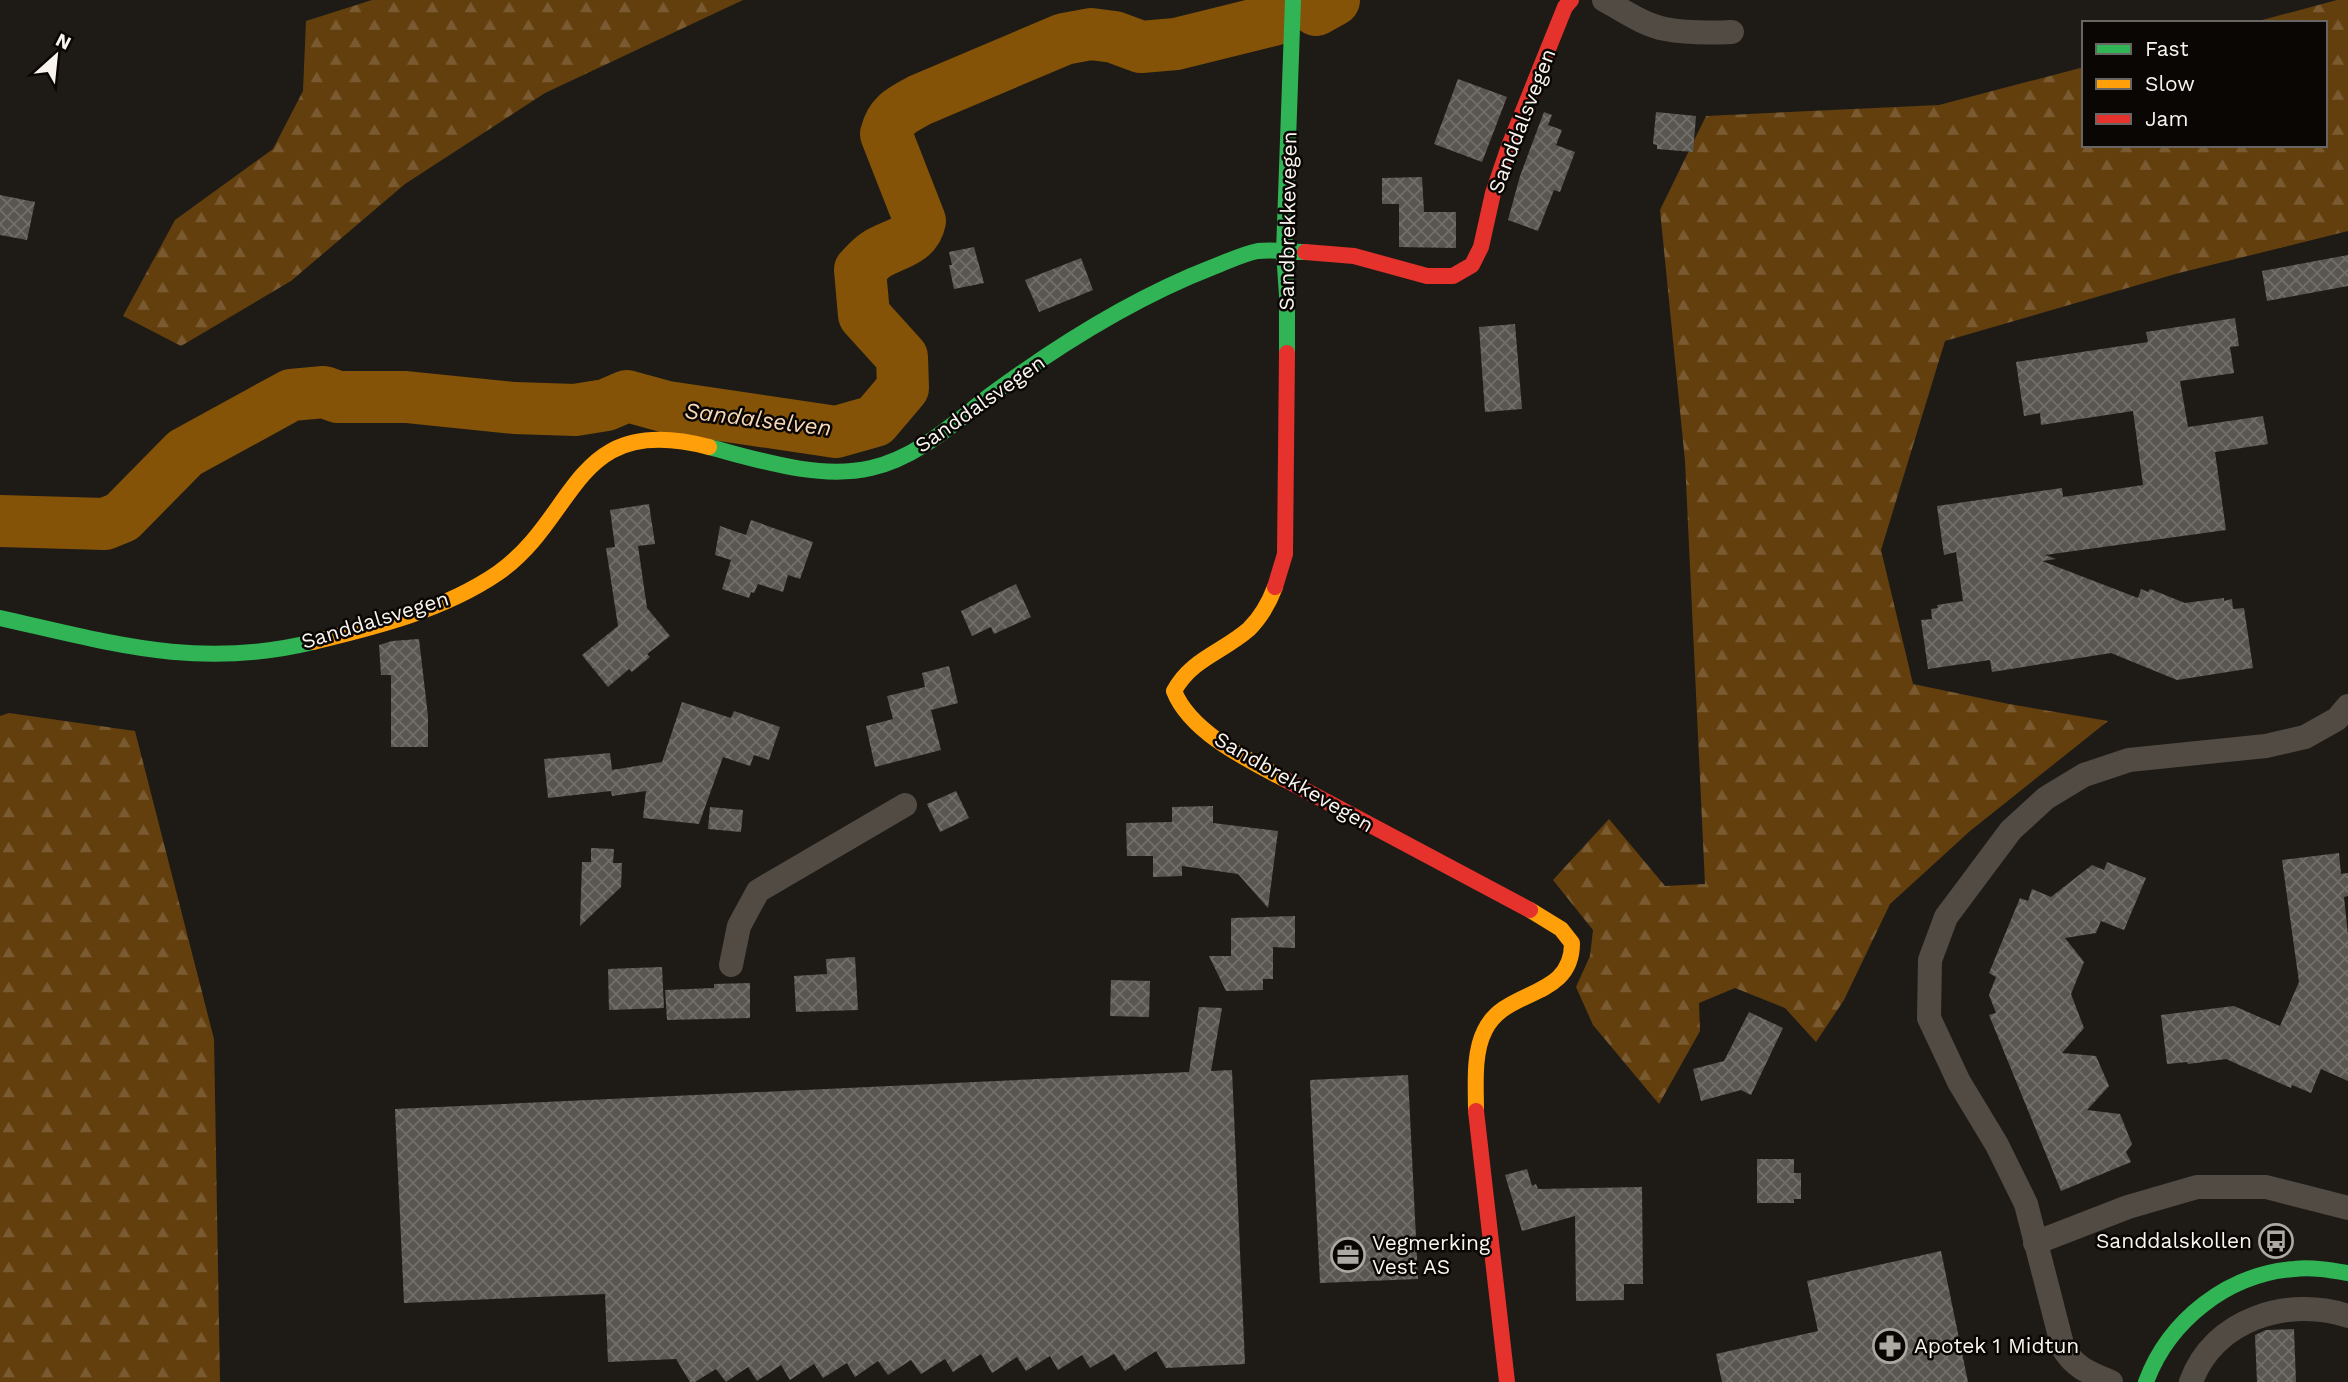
<svg xmlns="http://www.w3.org/2000/svg" width="2348" height="1382" viewBox="0 0 2348 1382" font-family="'Work Sans',sans-serif">
  <style>
    .forest { fill: url(#forest-firs) }
    .lines { fill: none; stroke-linecap: round; stroke-linejoin: round }
    .river { stroke: #845307; stroke-width: 52 }
    .building { fill: url(#building-cross-hatch) }
    .street { stroke: #524b44; stroke-width: 24 }
    .fast { stroke: #30b455; stroke-width: 16 }
    .slow { stroke: #ff9f0a; stroke-width: 16 }
    .jam { stroke: #e5322d; stroke-width: 16 }
    .labels { text-anchor: middle; stroke-width: 5; stroke-linejoin: round; paint-order: stroke }
    .street-label { font-size: 21px; fill: #f9f4ee; stroke: #090604 }
    .poi-label { font-size: 21px; fill: #f9f4ee; stroke: #090604; text-anchor: start }
    .water-label { font-size: 23px; font-style: italic; fill: #f8d8b8; stroke: #090604 }
  </style>
  <defs>
    <pattern id="forest-firs" width="22" height="20" patternUnits="userSpaceOnUse" patternTransform="scale(1.75)"><rect width="22" height="20" fill="#633f0e"/><path d="M5 1l3.5 6h-7zM16 11l3.5 6h-7z" fill="#7a5b31"/></pattern>
    <pattern id="building-cross-hatch" width="8" height="8" patternUnits="userSpaceOnUse" patternTransform="scale(1.75)"><rect width="8" height="8" fill="#595652"/><path d="M0 0l8 8M0 8l8-8" fill="none" stroke="#726f6b"/></pattern>
  </defs>
  <rect width="100%" height="100%" fill="#1e1b16"/>
  <!-- forest -->
  <g class="forest">
    <polygon points="372,0 743,0 545,93 405,184 291,281 181,346 123,316 175,220 273,149 303,91 306,21"/>
    <polygon points="2337,0 2348,0 2348,231 2179,273 1945,341 1881,550 1913,684 2009,704 2108,721 1970,831 1890,904 1844,1000 1816,1042 1785,1008 1735,988 1699,1003 1700,1031 1659,1104 1593,1025 1576,987 1590,956 1593,930 1553,880 1609,819 1665,886 1705,884 1685,461 1660,210 1706,116 1939,105 2084,67 2084,145 2325,145 2325,23 2251,23"/>
    <polygon points="9,713 135,731 214,1039 220,1382 0,1382 0,716"/>
  </g>
  <g class="lines">
    <!-- river -->
    <g class="river">
      <polyline points="1316,10 1334,0"/>
      <path d="M0 521 105 524 122 517 185 453 291 395 324 392 338 397H406L514 408 575 410 606 405 627 396 667 407 836 432 875 421 903 388 902 357 864 315 860 270C865 265 870 258 877 254 893 244 916 242 920 221L886 134C891 114 902 110 920 100L1064 39 1091 34 1114 37 1141 47 1176 44 1273 20"/>
    </g>
  </g>
  <!-- building -->
  <g class="building">
    <polygon points="1458,79 1507,97 1482,162 1434,144"/>
    <polygon points="1544,112 1552,115 1548,125 1562,130 1556,145 1575,152 1560,192 1554,190 1538,231 1508,220 1520,176"/>
    <polygon points="1656,112 1696,116 1693,152 1657,149 1657,145 1653,144"/>
    <polygon points="1422,177 1424,212 1456,212 1456,248 1399,247 1399,204 1382,204 1382,178"/>
    <polygon points="0,195 35,202 27,240 0,235"/>
    <polygon points="974,247 984,283 954,289 949,265 952,265 949,252"/>
    <polygon points="2348,255 2348,286 2267,301 2262,271"/>
    <polygon points="1081,258 1093,290 1039,312 1025,280"/>
    <polygon points="2235,318 2239,346 2230,347 2234,373 2180,381 2188,427 2263,416 2268,444 2215,452 2226,530 2045,555 2056,559 2042,561 2138,598 2141,589 2148,592 2150,589 2185,603 2224,598 2224,601 2232,599 2233,609 2244,608 2253,668 2177,680 2111,653 1992,672 1990,660 1928,669 1921,620 1932,619 1931,609 1938,608 1937,605 1963,601 1956,552 1944,555 1937,506 2062,488 2063,497 2143,485 2133,411 2041,425 2040,413 2024,416 2016,362 2148,342 2146,332"/>
    <polygon points="1515,324 1522,409 1485,412 1479,327"/>
    <polygon points="649,504 655,544 638,546 647,608 670,636 647,654 650,657 632,672 629,669 608,687 582,655 618,626 606,548 615,547 610,510"/>
    <polygon points="751,520 813,542 800,579 788,575 783,592 758,584 754,593 751,592 749,598 722,589 731,560 715,555 720,526 746,535"/>
    <polygon points="1016,584 1031,617 994,634 991,627 972,636 961,611"/>
    <polygon points="419,639 428,716 428,747 391,747 391,675 381,675 379,645 392,641"/>
    <polygon points="949,666 958,703 931,710 941,750 875,767 866,726 893,719 887,696 925,687 922,673"/>
    <polygon points="682,702 731,718 734,711 780,727 769,760 754,755 750,766 723,757 699,824 643,818 646,791 612,796 611,791 548,798 544,759 610,753 612,770 662,762"/>
    <polygon points="956,791 969,818 940,832 927,804"/>
    <polygon points="1213,806 1213,823 1278,831 1268,908 1238,874 1182,866 1182,876 1153,877 1153,856 1127,856 1126,823 1172,822 1172,807"/>
    <polygon points="710,807 743,810 741,832 708,829"/>
    <polygon points="591,848 614,849 613,863 622,863 621,887 580,926 582,862 591,862"/>
    <polygon points="2339,853 2341,874 2348,873 2348,896 2344,897 2348,935 2348,1081 2321,1069 2311,1093 2292,1085 2291,1088 2226,1059 2188,1064 2187,1062 2167,1064 2161,1015 2234,1006 2280,1026 2299,982 2282,860"/>
    <polygon points="2107,862 2146,878 2124,930 2101,921 2096,933 2065,938 2084,962 2071,994 2084,1028 2062,1053 2096,1056 2109,1086 2087,1110 2120,1114 2132,1144 2126,1152 2131,1162 2061,1191 1989,1015 1996,1013 1989,995 1996,977 1989,973 2020,898 2028,901 2032,889 2051,897 2092,865 2104,870"/>
    <polygon points="1295,916 1295,948 1273,947 1273,979 1263,979 1263,990 1226,991 1209,956 1231,956 1231,918"/>
    <polygon points="855,957 858,1010 796,1012 794,976 827,974 826,959"/>
    <polygon points="662,967 664,1008 609,1010 608,969"/>
    <polygon points="1111,980 1150,981 1149,1017 1110,1016"/>
    <polygon points="750,983 750,1018 667,1020 665,990 714,988 714,984"/>
    <polygon points="1199,1007 1222,1008 1211,1071 1232,1070 1245,1364 1166,1368 1156,1351 1125,1371 1114,1354 1090,1368 1082,1355 1058,1370 1050,1356 1026,1371 1017,1357 992,1373 981,1354 953,1372 945,1359 921,1374 911,1360 888,1375 878,1361 855,1377 847,1363 823,1378 814,1364 790,1380 781,1365 757,1381 748,1367 726,1382 716,1369 695,1382 690,1382 676,1359 608,1362 605,1294 404,1303 395,1109 1189,1072"/>
    <polygon points="1749,1012 1783,1028 1751,1095 1741,1090 1701,1101 1693,1069 1724,1061"/>
    <polygon points="1408,1075 1418,1279 1320,1283 1310,1080"/>
    <polygon points="1757,1159 1794,1159 1794,1173 1801,1173 1801,1199 1794,1199 1794,1203 1757,1203"/>
    <polygon points="1527,1169 1532,1186 1536,1184 1538,1189 1642,1187 1643,1284 1624,1284 1624,1300 1576,1301 1575,1216 1522,1231 1505,1175"/>
    <polygon points="1941,1251 1968,1382 1722,1382 1716,1354 1818,1331 1807,1281"/>
    <polygon points="2294,1329 2296,1382 2257,1382 2255,1335 2266,1330"/>
  </g>
  <g class="lines">
    <!-- street -->
    <g class="street">
      <path d="M1604 0C1623 10 1643 25 1665 29 1686 33 1710 33 1732 32"/>
      <polyline points="731,965 739,926 758,891 905,805"/>
      <polyline points="2035,1243 2128,1207 2197,1187 2266,1187 2348,1208"/>
      <path d="M2111 1382C2090 1373 2075 1368 2063 1348L2026 1204 1997 1145 1959 1082 1929 1018 1930 960 1946 917 2011 830 2046 798 2084 775 2129 760 2266 746 2305 737 2337 719 2348 706"/>
      <path d="M2191 1382C2213 1319 2289 1296 2348 1316"/>
    </g>
    <!-- fast -->
    <g class="fast">
      <polyline points="1287,353 1287,295 1284,252 1293,0"/>
      <path d="M709 447C759 460 819 480 871 468 917 458 955 422 992 394 1060 344 1133 298 1213 267 1227 262 1242 254 1258 251 1273 249 1290 252 1305 252"/>
      <path d="M0 618C111 643 199 670 313 642"/>
      <path d="M2146 1382C2169 1320 2228 1274 2294 1269 2312 1267 2330 1270 2348 1273"/>
    </g>
    <!-- slow -->
    <g class="slow">
      <path d="M1275 587C1269 603 1261 617 1249 629 1223 652 1191 659 1174 691 1190 732 1248 760 1286 780"/>
      <path d="M313 642C376 627 444 610 498 573 580 515 572 411 709 447"/>
      <path d="M1476 1111C1476 1085 1473 1053 1485 1030 1506 987 1572 1000 1572 943L1561 929 1530 910"/>
    </g>
    <!-- jam -->
    <g class="jam">
      <polyline points="1305,252 1354,256 1427,276 1453,276 1472,265 1481,247 1493,193 1509,146 1565,7 1571,0"/>
      <polyline points="1275,587 1285,554 1287,353"/>
      <polyline points="1286,780 1530,910"/>
      <polyline points="1476,1111 1507,1382"/>
    </g>
  </g>
  <!-- icons -->
  <defs>
    <g id="bus-ring" transform="scale(1.75)"><circle r="9.5" fill="#090604" stroke="#aca8a2" stroke-width="1.5"/><path d="M-5-6H5V4H4V6H2V4H-2V6H-4V4H-5ZM-3.5-4V0h7V-4ZM-3.5 1.2v1.5H-2V1.2ZM2 1.2v1.5H3.5V1.2Z" fill="#aca8a2"/></g>
    <g id="office-ring" transform="scale(1.75)"><circle r="9.5" fill="#090604" stroke="#aca8a2" stroke-width="1.5"/><path d="M-6-3h4V-5.5h4V-3h4V5H-6ZM-1-4.5V-3h2v-1.5ZM-6 0V1H6V0Z" fill="#aca8a2"/></g>
    <g id="pharmacy-ring" transform="scale(1.75)"><circle r="9.5" fill="#090604" stroke="#aca8a2" stroke-width="1.5"/><path d="M-2-6h4v4h4v4h-4v4h-4v-4h-4v-4h4Z" fill="#aca8a2"/></g>
  </defs>
  <g fill-rule="evenodd">
    <use href="#bus-ring" x="2276" y="1241"/>
    <use href="#office-ring" x="1348" y="1255"/>
    <use href="#pharmacy-ring" x="1890" y="1346"/>
  </g>
  <g class="labels">
    <!-- street labels -->
    <g class="street-label">
      <text transform="translate(1522 121) rotate(-69)" y="7">Sanddalsvegen</text>
      <text transform="translate(1288 221) rotate(-89)" y="7">Sandbrekkevegen</text>
      <text transform="translate(980 404) rotate(-35)" y="7">Sanddalsvegen</text>
      <text transform="translate(375 620) rotate(-17)" y="7">Sanddalsvegen</text>
      <text transform="translate(1294 782) rotate(30)" y="7">Sandbrekkevegen</text>
    </g>
    <!-- poi labels -->
    <g class="poi-label">
      <text x="2252" y="1248" text-anchor="end">Sanddalskollen</text>
      <text x="1372" y="1250">Vegmerking<tspan x="1372" dy="24">Vest AS</tspan></text>
      <text x="1914" y="1353">Apotek 1 Midtun</text>
    </g>
    <!-- water labels -->
    <g class="water-label">
      <text transform="translate(758 419) rotate(7)" y="8">Sandalselven</text>
    </g>
  </g>
  <!-- legend -->
  <rect x="2082" y="21" width="245" height="126" fill="#090604" stroke="#696562" stroke-width="2"/>
  <rect x="2096" y="44" width="35" height="10" fill="#30b455" stroke="#696562" stroke-width="2"/>
  <text x="2145" y="56" font-size="21" fill="#f9f4ee">Fast</text>
  <rect x="2096" y="79" width="35" height="10" fill="#ff9f0a" stroke="#696562" stroke-width="2"/>
  <text x="2145" y="91" font-size="21" fill="#f9f4ee">Slow</text>
  <rect x="2096" y="114" width="35" height="10" fill="#e5322d" stroke="#696562" stroke-width="2"/>
  <text x="2145" y="126" font-size="21" fill="#f9f4ee">Jam</text>
  <!-- north arrow -->
  <g transform="translate(56 56) rotate(27)" stroke="#090604" stroke-width="5" paint-order="stroke">
  <path d="M0-5L12 26L0 18L-12 26Z" fill="#f9f4ee"/>
  <text y="-10" font-size="19" font-weight="bold" text-anchor="middle" fill="#f9f4ee">N</text>
  </g>
</svg>
